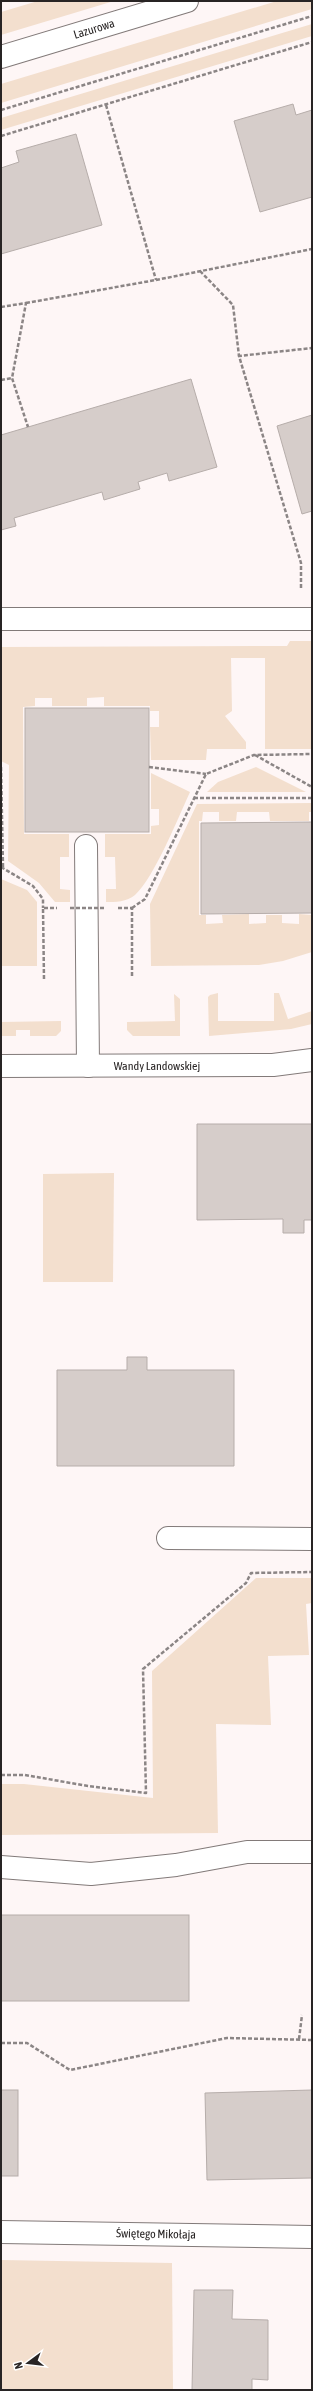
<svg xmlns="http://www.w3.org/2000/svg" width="313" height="2391" viewBox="0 0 313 2391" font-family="'Asap Condensed',sans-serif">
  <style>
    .green { fill: #f3dfce }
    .building { fill: #d6cdca; stroke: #b6adaa }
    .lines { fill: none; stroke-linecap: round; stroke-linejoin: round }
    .minor-casing { stroke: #827a79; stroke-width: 24 }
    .major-casing { stroke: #827a79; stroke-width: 24 }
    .path { stroke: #8b8585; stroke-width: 2.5; stroke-dasharray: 4 2; stroke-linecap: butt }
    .minor { stroke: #fff; stroke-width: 22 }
    .major { stroke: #fff; stroke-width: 22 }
    .path-bridge { stroke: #8b8585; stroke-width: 2.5; stroke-dasharray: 4 2; stroke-linecap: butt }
    .labels { text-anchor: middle; stroke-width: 3.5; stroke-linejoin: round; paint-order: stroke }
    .street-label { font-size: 12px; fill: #282424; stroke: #fff }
  </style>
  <rect width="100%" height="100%" fill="#fef6f6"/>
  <!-- green -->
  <g class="green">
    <polygon points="38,1 114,1 1,35 1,12"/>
    <polygon points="277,1 312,1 312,9 1,103 1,84"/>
    <polygon points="312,24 312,36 1,130 1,118"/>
    <polygon points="290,641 312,641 312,749 265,749 265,658 231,658 232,711 225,716 246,742 246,749 207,749 206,760 151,760 150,727 159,727 159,711 150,711 150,706 104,706 104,697 87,698 87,706 52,706 52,698 35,698 35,706 23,707 24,834 69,834 69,857 60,857 60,889 70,890 70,902 55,902 39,883 8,861 9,765 1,761 1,647 287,646"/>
    <polygon points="256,767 306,792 207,792 218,782"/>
    <path d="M151 773 190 792C178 818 154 878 135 895 127 902 115 902 106 902V889H116L115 857H105V834H151V826L159 825V809H151Z"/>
    <polygon points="312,803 312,812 309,812 309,821 270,821 269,812 237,812 236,821 219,821 219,812 203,812 202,821 199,821 199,915 206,915 206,924 223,923 222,915 249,914 249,924 266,923 266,915 282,915 282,923 299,924 299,914 312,915 312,952 283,961 259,965 151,966 150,904 197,804"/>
    <polygon points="1,879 27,890 37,902 37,966 1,966"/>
    <polygon points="218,993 218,1021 274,1021 274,993 279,993 288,1019 312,1011 312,1024 291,1029 209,1036 208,997 210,995"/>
    <polygon points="174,994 180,999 180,1036 133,1036 127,1030 127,1022 175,1021"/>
    <polygon points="61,1021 61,1031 56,1036 30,1036 30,1030 16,1030 16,1036 1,1036 1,1022"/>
    <polygon points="114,1173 113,1282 43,1282 43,1174"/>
    <polygon points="256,1578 312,1578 312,1603 306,1604 309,1655 268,1656 271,1725 216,1724 218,1833 1,1835 1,1784 24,1784 153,1798 152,1671"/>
    <polygon points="1,2260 172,2263 173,2390 1,2390"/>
  </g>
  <!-- building -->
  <g class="building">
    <polygon points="293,104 296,115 312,110 312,197 260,212 234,121"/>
    <polygon points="76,134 102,225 1,254 1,168 19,162 16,151"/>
    <polygon points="191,379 217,467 169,481 167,473 138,482 140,489 104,500 102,492 14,518 16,526 1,530 1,435"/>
    <polygon points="312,415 312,511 302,514 277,426"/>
    <rect x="25" y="708" width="124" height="124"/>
    <polygon points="312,822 312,913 201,914 201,823"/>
    <polygon points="197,1124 312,1124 312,1220 304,1220 304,1233 283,1233 283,1219 197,1220"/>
    <polygon points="127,1357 147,1357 147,1370 234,1370 234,1466 57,1466 57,1370 127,1370"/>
    <rect x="1" y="1915" width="188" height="86"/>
    <rect x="1" y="2090" width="17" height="86"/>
    <polygon points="312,2090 312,2178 207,2180 205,2093"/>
    <polygon points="194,2290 233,2290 232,2319 268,2320 268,2380 252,2379 252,2390 192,2390"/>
  </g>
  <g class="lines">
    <!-- minor casing -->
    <g class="minor-casing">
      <g id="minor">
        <polyline points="1,619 312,619"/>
        <polyline points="86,846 88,1066"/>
        <polyline points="1,1066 273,1065 312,1060"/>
        <polyline points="168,1538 312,1539"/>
        <polyline points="1,1867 91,1874 176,1865 247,1852 312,1852"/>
        <polyline points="1,2232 312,2237"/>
      </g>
    </g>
    <!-- major casing -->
    <g class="major-casing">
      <polyline id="major" points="1,57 187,1"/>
    </g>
    <!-- path -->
    <g class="path">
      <polyline points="106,105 156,280"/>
      <polyline points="1,110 312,16"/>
      <polyline points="1,136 312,42"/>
      <polyline points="200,271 233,305 239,356"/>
      <polyline points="26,303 156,280 312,249"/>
      <polyline points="1,307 26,303 12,378 28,427"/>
      <polyline points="1,380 12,378"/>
      <polyline points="301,588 301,563 239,356 312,348"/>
      <polyline points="255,755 312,787"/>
      <polyline points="1,767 3,867"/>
      <polyline points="149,767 206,774"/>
      <polyline points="194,798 312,798"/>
      <polyline points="1,867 33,886 43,899 43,908"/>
      <polyline points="118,908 132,908 132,978"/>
      <polyline points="132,908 145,899 206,774 254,755 312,754"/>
      <polyline points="44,979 43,908 57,908"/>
      <polyline points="1,1775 25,1775 88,1786 146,1793 143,1669 246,1583 251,1573 312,1572"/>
      <polyline points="299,2039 302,2015"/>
      <polyline points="1,2043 27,2043 70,2070 227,2038 312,2040"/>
    </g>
    <!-- minor -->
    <use href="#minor" class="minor"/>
    <!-- major -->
    <use href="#major" class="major"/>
    <!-- path-bridge -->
    <polyline class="path-bridge" points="70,908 105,908"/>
  </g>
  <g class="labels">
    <!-- street labels -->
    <g class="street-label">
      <text transform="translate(94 29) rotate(-17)" y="4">Lazurowa</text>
      <text x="157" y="1070">Wandy Landowskiej</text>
      <text transform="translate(156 2234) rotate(1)" y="4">Świętego Mikołaja</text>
    </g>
  </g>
  <!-- border -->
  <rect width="313" height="2391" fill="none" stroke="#282424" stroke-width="4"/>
  <!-- north arrow -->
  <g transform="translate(28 2363) rotate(255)" stroke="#ffffff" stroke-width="3" paint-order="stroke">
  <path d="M0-3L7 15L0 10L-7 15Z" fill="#282424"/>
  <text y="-6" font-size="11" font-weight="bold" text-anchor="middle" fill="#282424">N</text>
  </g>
</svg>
